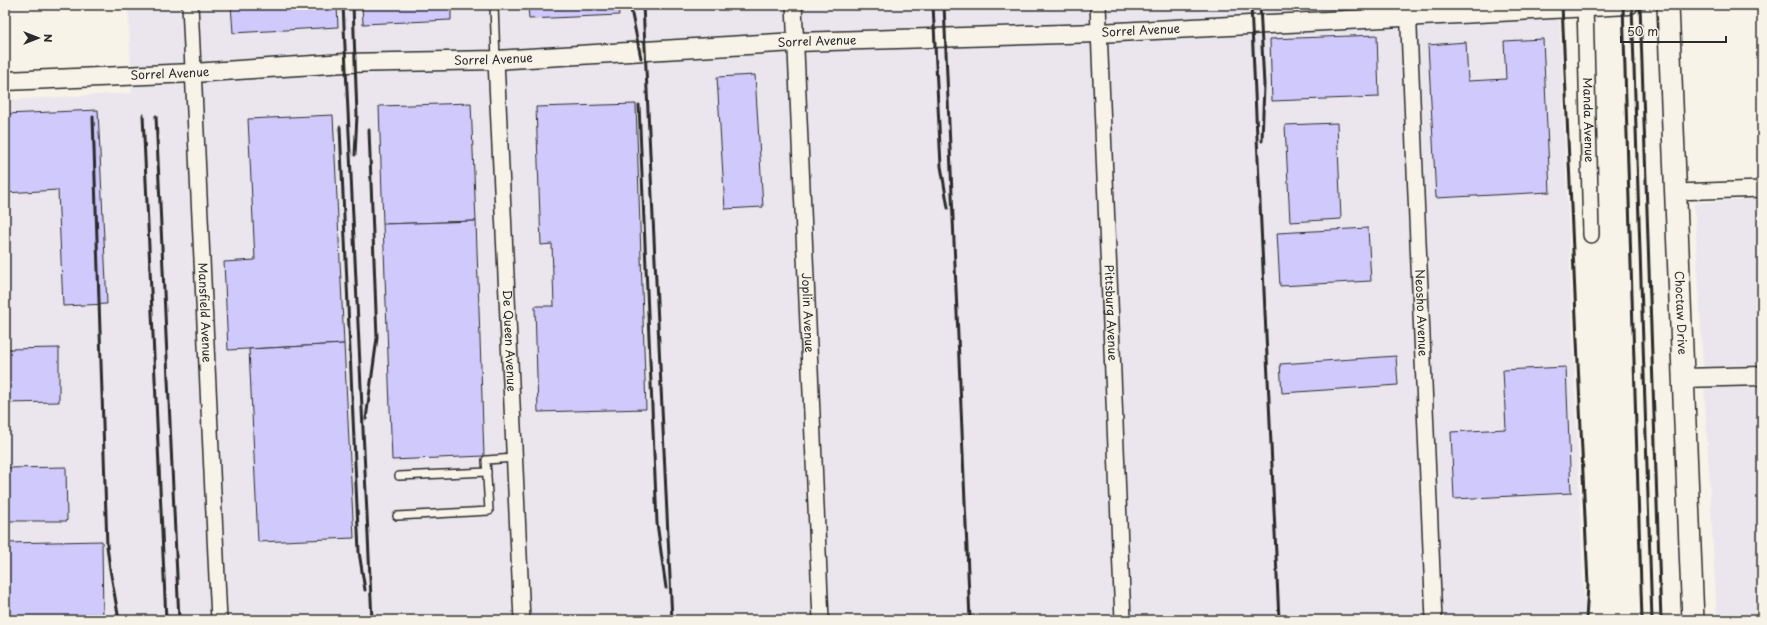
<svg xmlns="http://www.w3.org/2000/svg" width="1767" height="625" viewBox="0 0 1767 625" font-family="'Playpen Sans',sans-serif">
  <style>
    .built { fill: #ebe6ee }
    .building { fill: #cfc9fc; stroke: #2b2b2b }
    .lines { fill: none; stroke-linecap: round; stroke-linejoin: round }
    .service-casing { stroke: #2b2b2b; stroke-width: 10 }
    .minor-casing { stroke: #2b2b2b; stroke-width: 18 }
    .tertiary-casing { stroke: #2b2b2b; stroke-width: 21 }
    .secondary-casing { stroke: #2b2b2b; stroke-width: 24 }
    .service { stroke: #f7f3e8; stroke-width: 7 }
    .minor { stroke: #f7f3e8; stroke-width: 15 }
    .tertiary { stroke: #f7f3e8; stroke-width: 18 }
    .secondary { stroke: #f7f3e8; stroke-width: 21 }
    .rail { stroke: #2b2b2b; stroke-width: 3 }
    .labels { text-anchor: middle; stroke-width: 3; stroke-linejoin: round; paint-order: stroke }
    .street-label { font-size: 12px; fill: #2b2b2b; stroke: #f7f3e8 }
  </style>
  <rect width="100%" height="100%" fill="#f7f3e8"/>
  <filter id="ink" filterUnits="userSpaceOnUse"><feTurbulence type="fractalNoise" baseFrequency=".025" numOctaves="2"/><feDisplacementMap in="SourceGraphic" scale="8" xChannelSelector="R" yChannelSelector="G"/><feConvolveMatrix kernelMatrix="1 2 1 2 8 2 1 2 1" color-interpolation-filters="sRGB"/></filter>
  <g filter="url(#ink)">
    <!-- built -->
    <g class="built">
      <polygon points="128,5 1559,5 1585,620 5,620 5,100 132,93"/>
      <polygon points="1762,198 1762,620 1717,620 1694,203"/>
    </g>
    <!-- building -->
    <g class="building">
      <polygon points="231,5 337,5 338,27 233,33"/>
      <polygon points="362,5 451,5 451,20 363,24"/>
      <polygon points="528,5 618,5 619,15 529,19"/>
      <polygon points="1377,35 1379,97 1272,101 1270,39"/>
      <polygon points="1543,39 1550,192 1436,198 1428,45 1466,42 1468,81 1506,79 1504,41"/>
      <polygon points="755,75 763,207 725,209 717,77"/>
      <polygon points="471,103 476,221 383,224 379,106"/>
      <polygon points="636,104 646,409 538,412 535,306 554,306 552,244 541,245 536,107"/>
      <polygon points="98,110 107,304 63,306 58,190 5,193 5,114"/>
      <polygon points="333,115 344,344 228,350 224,262 255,260 248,119"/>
      <polygon points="1337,123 1341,219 1290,222 1285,125"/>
      <polygon points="476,221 484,456 392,460 383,224"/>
      <polygon points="1368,228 1371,281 1280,286 1277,233"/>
      <polygon points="344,344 354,538 258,542 249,349"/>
      <polygon points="59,348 59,402 5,403 5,349"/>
      <polygon points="1396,356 1398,385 1282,393 1280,364"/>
      <polygon points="1566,367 1571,493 1454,499 1451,432 1506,429 1503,370"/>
      <polygon points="66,467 67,521 5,521 5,468"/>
      <polygon points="102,541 103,620 7,620 5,543"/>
    </g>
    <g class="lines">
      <!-- service casing -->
      <g class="service-casing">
        <g id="service">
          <polyline points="494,5 496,60"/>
          <polyline points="399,476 487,472"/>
          <polyline points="397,516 489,511 486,460 515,458"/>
        </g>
      </g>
      <!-- minor casing -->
      <g class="minor-casing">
        <g id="minor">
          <path id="s1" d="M190 5 219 620"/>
          <path id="s2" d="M794 5 821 620"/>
          <path id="s3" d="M1098 5 1123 620"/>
          <path id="s4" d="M1408 5 1434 620"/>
          <path id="s5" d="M1585 5 1591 235"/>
          <path id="s6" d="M496 60 522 620"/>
          <polyline points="1676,192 1762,189"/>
        </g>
      </g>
      <!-- tertiary casing -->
      <g class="tertiary-casing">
        <g id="tertiary">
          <path id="s7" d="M5 81 193 73 345 63 496 60 796 42 1099 33 1629 5"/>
          <polyline points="1683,378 1762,376"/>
        </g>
      </g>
      <!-- secondary casing -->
      <g class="secondary-casing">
        <g id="secondary">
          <path id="s8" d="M1668 5 1693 620"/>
        </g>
      </g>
      <!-- service -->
      <use href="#service" class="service"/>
      <!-- minor -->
      <use href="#minor" class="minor"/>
      <!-- tertiary -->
      <use href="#tertiary" class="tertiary"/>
      <!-- secondary -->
      <use href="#secondary" class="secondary"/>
      <!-- rail -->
      <g class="rail">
        <polyline points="343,5 372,620"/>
        <polyline points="353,5 357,115 355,155"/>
        <polyline points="630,5 641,58"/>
        <polyline points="643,5 672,620"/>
        <polyline points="933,5 941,166 948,208"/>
        <polyline points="944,5 970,620"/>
        <polyline points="1251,5 1279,620"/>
        <polyline points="1260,5 1264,85 1262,141"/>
        <polyline points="1562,5 1588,585 1586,620"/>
        <polyline points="1623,5 1642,620"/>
        <polyline points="1632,5 1652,620"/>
        <polyline points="1640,5 1661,620"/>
        <polyline points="639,105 657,523 666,588"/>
        <polyline points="143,115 166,620"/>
        <polyline points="156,116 179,620"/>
        <polyline points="93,117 107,546 110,569 119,620"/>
        <polyline points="340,127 359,552 365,590"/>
        <polyline points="366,419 377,338 369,130"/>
      </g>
    </g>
  </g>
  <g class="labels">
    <!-- street labels -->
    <g class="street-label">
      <text dy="4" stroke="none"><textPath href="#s7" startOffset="1137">Sorrel Avenue</textPath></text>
      <text dy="4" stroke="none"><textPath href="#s7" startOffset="813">Sorrel Avenue</textPath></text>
      <text dy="4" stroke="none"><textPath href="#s7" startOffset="489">Sorrel Avenue</textPath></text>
      <text dy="4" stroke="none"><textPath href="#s7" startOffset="165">Sorrel Avenue</textPath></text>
      <text dy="4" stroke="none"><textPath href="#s5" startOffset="115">Manda Avenue</textPath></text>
      <text dy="4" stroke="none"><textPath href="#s4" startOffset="308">Neosho Avenue</textPath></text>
      <text dy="4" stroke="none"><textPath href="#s1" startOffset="308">Mansfield Avenue</textPath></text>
      <text dy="4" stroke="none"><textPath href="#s2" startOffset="308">Joplin Avenue</textPath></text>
      <text dy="4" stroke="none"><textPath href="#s3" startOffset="308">Pittsburg Avenue</textPath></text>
      <text dy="4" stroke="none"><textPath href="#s8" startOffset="308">Choctaw Drive</textPath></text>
      <text dy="4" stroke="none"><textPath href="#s6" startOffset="281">De Queen Avenue</textPath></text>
    </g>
  </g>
  <!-- margin -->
  <rect width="1767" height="625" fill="none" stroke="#f7f3e8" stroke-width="20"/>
  <rect x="10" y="10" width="1747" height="605" fill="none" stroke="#2b2b2b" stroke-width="1.5" filter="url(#ink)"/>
  <!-- north arrow -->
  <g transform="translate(38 38) rotate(90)" stroke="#f7f3e8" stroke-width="3" paint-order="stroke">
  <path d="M0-3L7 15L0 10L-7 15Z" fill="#2b2b2b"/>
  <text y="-6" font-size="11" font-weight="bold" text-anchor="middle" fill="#2b2b2b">N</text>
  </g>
  <!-- scale -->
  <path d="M1621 36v6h105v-6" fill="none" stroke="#2b2b2b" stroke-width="2"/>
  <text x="1627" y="36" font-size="12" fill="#2b2b2b" stroke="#f7f3e8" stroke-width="3" paint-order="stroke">50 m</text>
</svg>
